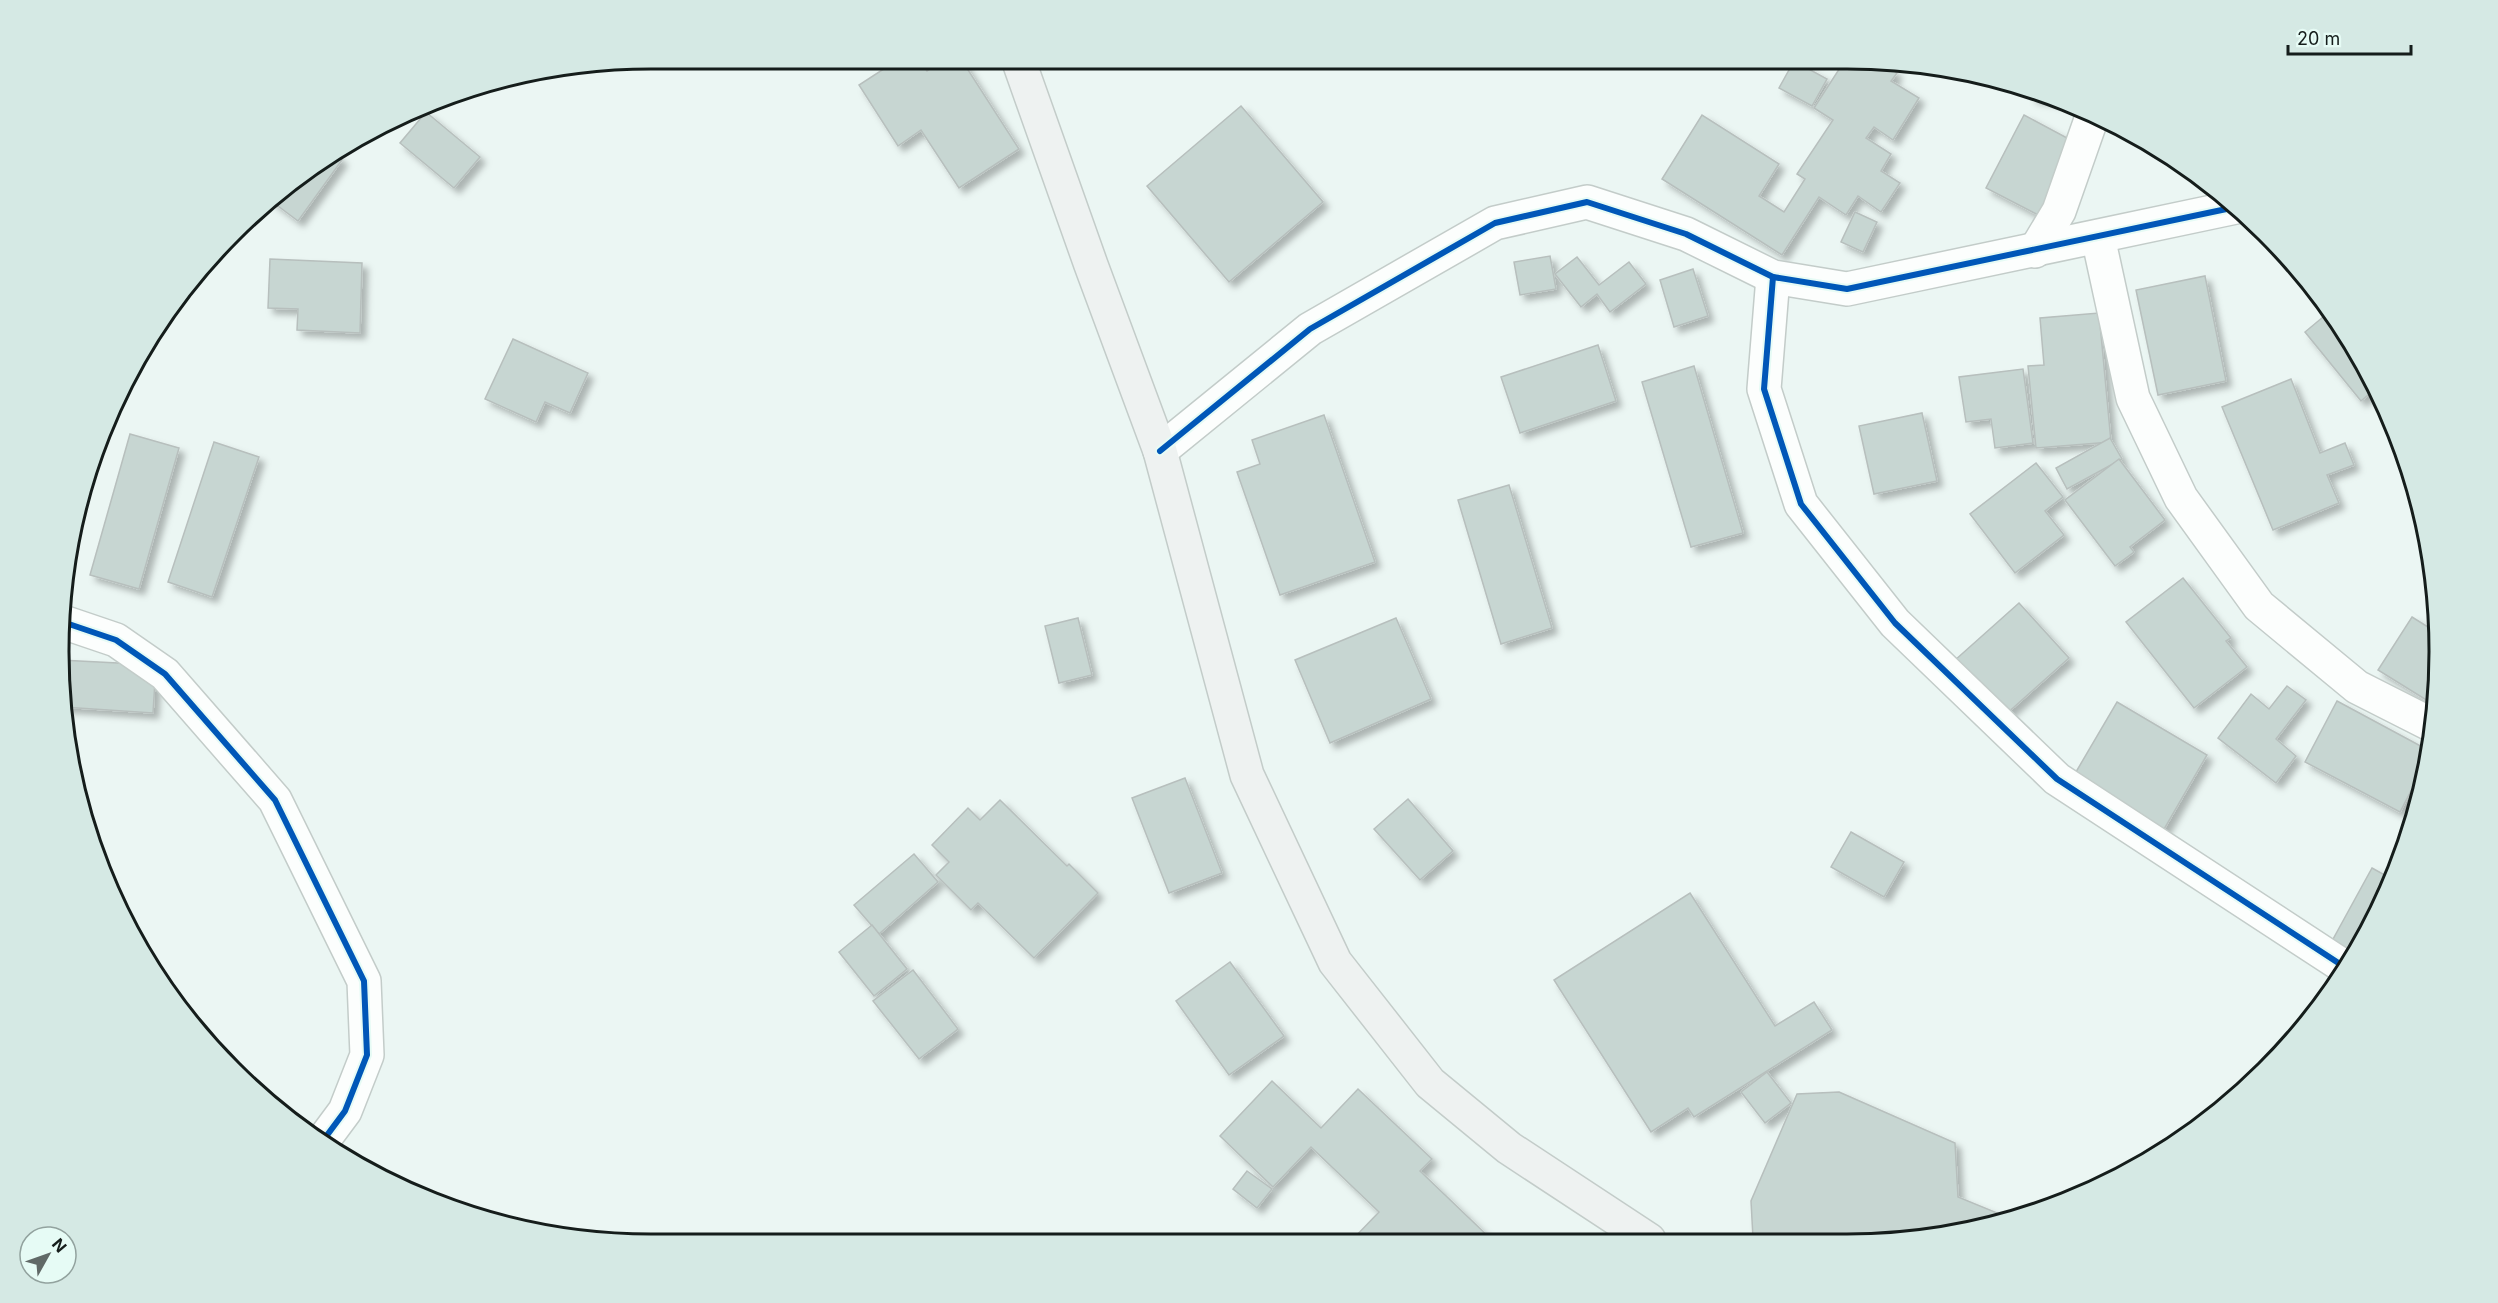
<svg xmlns="http://www.w3.org/2000/svg" width="2498" height="1303" viewBox="0 0 2498 1303" font-family="Inter,sans-serif">
  <style>
    .building { fill: #c7d6d2; stroke: #b7bfbd; stroke-width: 1.5; filter: url(#shadow) }
    .lines { fill: none; stroke-linecap: round; stroke-linejoin: round }
    .minor-casing { stroke: #c3ccc9; stroke-width: 36 }
    .secondary-casing { stroke: #c3ccc9; stroke-width: 36 }
    .minor { stroke: #fcfefd; stroke-width: 33 }
    .secondary { stroke: #eef2f1; stroke-width: 33 }
    .cycleway-casing { stroke: #e6fbf5; stroke-width: 10 }
    .cycleway { stroke: #0057b8; stroke-width: 6 }
    .rim { fill: none; stroke: #151d1b; stroke-width: 3 }
  </style>
  <defs>
    <filter id="shadow"><feDropShadow dx="5.5" dy="5.5" stdDeviation="3" flood-color="#0004"/></filter>
  </defs>
  <rect width="100%" height="100%" fill="#ebf6f3"/>
  <!-- building -->
  <g class="building">
    <polygon points="899,59 919,59 927,71 945,59 961,59 1019,149 959,188 921,130 898,146 859,85"/>
    <polygon points="1845,60 1876,60 1897,73 1891,81 1919,98 1893,140 1874,127 1866,138 1891,154 1881,171 1900,183 1881,212 1858,196 1846,215 1819,197 1782,255 1662,179 1702,115 1779,164 1759,196 1784,212 1805,179 1797,174 1833,120 1814,108"/>
    <polygon points="1794,61 1827,79 1812,106 1779,88"/>
    <polygon points="2032,91 2059,101 2031,97"/>
    <polygon points="1241,106 1323,202 1229,282 1147,186"/>
    <polygon points="426,112 480,157 454,188 400,143"/>
    <polygon points="2024,115 2084,147 2046,219 1986,188"/>
    <polygon points="333,153 342,160 298,221 270,200 290,181"/>
    <polygon points="1855,212 1877,222 1863,252 1841,242"/>
    <polygon points="1550,256 1556,289 1520,295 1514,262"/>
    <polygon points="1577,257 1599,285 1629,262 1646,284 1610,312 1597,294 1581,307 1555,274"/>
    <polygon points="270,259 362,263 360,333 297,330 298,309 268,308"/>
    <polygon points="1693,269 1708,316 1674,327 1660,280"/>
    <polygon points="2205,276 2226,381 2158,395 2136,290"/>
    <polygon points="2329,312 2360,355 2375,389 2361,401 2305,332"/>
    <polygon points="2099,313 2111,442 2036,448 2028,366 2044,365 2040,318"/>
    <polygon points="513,339 588,373 570,413 545,402 536,422 485,399"/>
    <polygon points="1598,345 1616,401 1520,433 1501,377"/>
    <polygon points="1694,366 1743,533 1691,547 1642,382"/>
    <polygon points="2023,369 2033,443 1995,448 1991,419 1966,422 1959,377"/>
    <polygon points="2291,379 2320,453 2345,443 2354,465 2327,475 2339,503 2273,530 2222,407"/>
    <polygon points="1922,413 1937,481 1874,494 1859,426"/>
    <polygon points="1324,415 1375,562 1280,595 1237,472 1260,464 1252,440"/>
    <polygon points="130,434 179,448 139,589 90,575"/>
    <polygon points="2110,438 2122,459 2067,489 2056,468"/>
    <polygon points="214,442 259,457 212,597 168,582"/>
    <polygon points="2119,459 2165,520 2130,547 2134,552 2115,566 2065,500"/>
    <polygon points="2036,463 2063,497 2045,511 2064,535 2015,573 1970,514"/>
    <polygon points="1509,485 1552,628 1501,644 1458,500"/>
    <polygon points="2183,578 2231,638 2226,641 2247,667 2194,708 2126,622"/>
    <polygon points="2019,603 2069,658 2004,716 1954,661"/>
    <polygon points="2412,617 2436,632 2438,691 2436,706 2378,670"/>
    <polygon points="1078,618 1092,675 1059,683 1045,626"/>
    <polygon points="1396,618 1431,699 1330,743 1295,660"/>
    <polygon points="60,660 156,665 153,713 63,707 60,691"/>
    <polygon points="2287,686 2306,700 2276,739 2296,756 2276,783 2218,738 2251,694 2269,709"/>
    <polygon points="2337,701 2428,750 2427,760 2400,812 2305,762"/>
    <polygon points="2117,702 2207,755 2163,831 2073,777"/>
    <polygon points="1185,778 1222,873 1169,893 1132,798"/>
    <polygon points="1408,799 1453,851 1420,880 1374,829"/>
    <polygon points="1000,800 1067,866 1069,864 1098,893 1034,958 978,903 971,910 936,875 949,862 932,845 968,808 980,820"/>
    <polygon points="1851,832 1904,862 1884,897 1831,867"/>
    <polygon points="914,854 938,882 879,934 854,905"/>
    <polygon points="2372,868 2392,879 2378,914 2352,953 2332,941"/>
    <polygon points="1690,893 1775,1026 1814,1002 1832,1030 1694,1117 1688,1108 1651,1132 1554,980"/>
    <polygon points="872,925 907,969 874,996 839,952"/>
    <polygon points="1230,962 1284,1036 1229,1075 1176,1001"/>
    <polygon points="913,970 958,1029 919,1059 873,1001"/>
    <polygon points="1767,1072 1791,1103 1765,1123 1741,1092"/>
    <polygon points="1272,1081 1321,1128 1358,1089 1432,1159 1420,1171 1493,1241 1351,1241 1379,1212 1311,1147 1273,1187 1220,1136"/>
    <polygon points="1839,1092 1955,1143 1958,1197 2007,1217 1924,1239 1753,1238 1751,1201 1797,1094"/>
    <polygon points="1247,1171 1272,1189 1257,1208 1233,1189"/>
  </g>
  <g class="lines">
    <!-- minor casing -->
    <g class="minor-casing">
      <g id="minor">
        <polyline points="2098,237 2133,398 2181,498 2259,606 2357,687 2432,725"/>
        <polyline points="2035,251 2059,211 2093,114"/>
        <polyline points="1773,277 1764,389 1801,504 1895,623 2057,779 2343,966"/>
        <polyline points="1160,451 1310,329 1495,223 1587,202 1686,234 1773,277 1847,289 2236,207"/>
        <polyline points="60,621 116,640 165,674 275,800 364,981 367,1055 345,1111 322,1142"/>
      </g>
    </g>
    <!-- secondary casing -->
    <g class="secondary-casing">
      <polyline id="secondary" points="1018,59 1091,265 1160,451 1247,775 1335,962 1430,1083 1509,1148 1649,1240"/>
    </g>
    <!-- minor -->
    <use href="#minor" class="minor"/>
    <!-- secondary -->
    <use href="#secondary" class="secondary"/>
    <!-- cycleway casing -->
    <g class="cycleway-casing">
      <g id="cycleway">
        <polyline points="1773,277 1764,389 1801,504 1895,623 2057,779 2343,966"/>
        <polyline points="1160,451 1310,329 1495,223 1587,202 1686,234 1773,277 1847,289 2236,207"/>
        <polyline points="60,621 116,640 165,674 275,800 364,981 367,1055 345,1111 322,1142"/>
      </g>
    </g>
    <!-- cycleway -->
    <use href="#cycleway" class="cycleway"/>
  </g>
  <!-- crop -->
  <path d="M0 0H2498V1303H0ZM651 69H1847A582 582 0 0 1 2429 651V652A582 582 0 0 1 1847 1234H651A582 582 0 0 1 69 652V651A582 582 0 0 1 651 69Z" fill="#d5e9e4" fill-rule="evenodd"/>
  <path class="rim" d="M651 69H1847A582 582 0 0 1 2429 651V652A582 582 0 0 1 1847 1234H651A582 582 0 0 1 69 652V651A582 582 0 0 1 651 69Z"/>
  <!-- north arrow -->
  <g transform="translate(48 1255) rotate(50)"><circle r="28" fill="#e6fbf5" stroke="#92a29e" stroke-width="1.5"/>
  <path d="M0-4.5L10 22L0 15L-10 22Z" fill="#606967"/>
  <text y="-9" font-size="16" font-weight="bold" text-anchor="middle" fill="#151d1b">N</text>
  </g>
  <!-- scale -->
  <path d="M2288 45v9h123v-9" fill="none" stroke="#151d1b" stroke-width="3"/>
  <text x="2297" y="45" font-size="18" fill="#151d1b" stroke="#e6fbf5" stroke-width="4.5" paint-order="stroke">20 m</text>
</svg>
